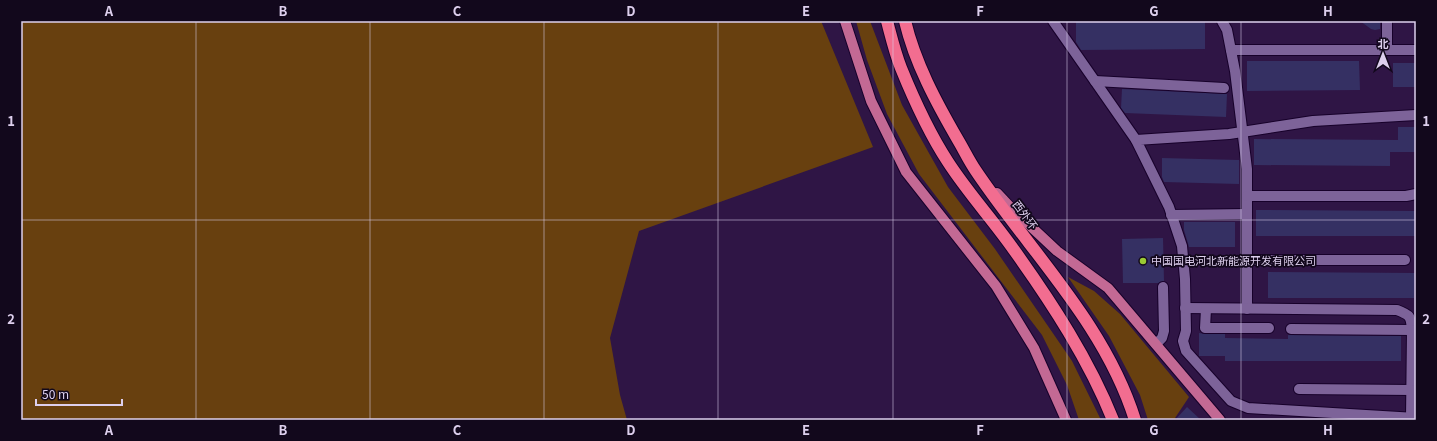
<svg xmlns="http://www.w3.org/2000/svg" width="1437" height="441" viewBox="0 0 1437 441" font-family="Georgia,'Noto Sans SC',serif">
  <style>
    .green { fill: #68400f }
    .building { fill: #353063 }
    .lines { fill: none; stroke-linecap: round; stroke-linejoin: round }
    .minor-casing { stroke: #17002a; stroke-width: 12 }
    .major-casing { stroke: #17002a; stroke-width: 12 }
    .highway-casing { stroke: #17002a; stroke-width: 14 }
    .minor { stroke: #7d6399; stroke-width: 10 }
    .major { stroke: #c36994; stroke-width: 10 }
    .highway { stroke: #f26d90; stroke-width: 12 }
    .grid { fill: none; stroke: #ddcfed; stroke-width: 1; stroke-opacity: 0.55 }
    .poi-dot { fill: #9bcb34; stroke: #12081c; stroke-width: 1.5 }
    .labels { text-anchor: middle; stroke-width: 3.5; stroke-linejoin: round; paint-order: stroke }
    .street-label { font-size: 11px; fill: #ddcfed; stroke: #12081c }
    .poi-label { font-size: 11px; fill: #ddcfed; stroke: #12081c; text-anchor: start }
    .neatline { fill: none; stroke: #ddcfed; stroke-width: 1.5 }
    .grid-label { font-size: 13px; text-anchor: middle; font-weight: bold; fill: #ddcfed }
  </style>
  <rect width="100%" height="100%" fill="#2f1545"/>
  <!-- green -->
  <g class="green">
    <polygon points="21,21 821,21 873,147 639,231 610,338 620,395 627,420 21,420"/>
    <polygon points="856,21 870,21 902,105 948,187 995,249 1072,361 1101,420 1079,420 1067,385 1042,335 919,174 887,114 867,60"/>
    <polygon points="1068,277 1094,291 1120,314 1189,397 1175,418 1177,420 1148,420 1140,395 1109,336"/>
  </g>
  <!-- building -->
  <g class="building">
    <polygon points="1076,21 1205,21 1205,49 1081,50 1076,42"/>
    <polygon points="1360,21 1380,21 1380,29 1375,30 1371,29"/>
    <polygon points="1247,61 1359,61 1360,90 1247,91"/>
    <rect x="1393" y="63" width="23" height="24"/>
    <polygon points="1122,89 1227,94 1226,117 1125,113 1121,108"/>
    <polygon points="1398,127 1416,127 1416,152 1390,152 1390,166 1254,165 1254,139 1398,140"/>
    <polygon points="1162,158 1239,160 1239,184 1164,182 1162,177"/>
    <polygon points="1256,210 1416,211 1416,236 1256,236"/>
    <polygon points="1184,222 1235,222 1235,247 1189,247 1184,230"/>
    <polygon points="1163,238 1164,281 1159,283 1123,283 1122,239"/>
    <polygon points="1268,272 1415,273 1414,298 1268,298"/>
    <polygon points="1199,333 1205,334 1225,334 1225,338 1288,339 1288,335 1401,336 1401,361 1225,361 1225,356 1199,356"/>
    <polygon points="1187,407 1201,420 1175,420"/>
  </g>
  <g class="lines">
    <!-- minor casing -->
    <g class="minor-casing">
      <g id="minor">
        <polyline points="1053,21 1136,140"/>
        <polyline points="1222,21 1227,30 1235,71 1247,169 1247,309"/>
        <polyline points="1387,21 1387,50"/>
        <polyline points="1231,50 1416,50"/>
        <polyline points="1095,81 1224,88"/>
        <polyline points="1416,115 1313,121 1229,134 1136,140 1169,207 1182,246 1185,279 1186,331 1183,341 1186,351 1231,401 1248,408 1416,418"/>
        <polyline points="1247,196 1406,196 1416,194"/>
        <polyline points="1171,215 1247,214"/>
        <polyline points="1247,260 1405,260"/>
        <path d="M1185 308 1397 310C1410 315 1411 316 1412 330L1411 418"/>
        <polyline points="1206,309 1205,328 1269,328"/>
        <polyline points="1291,329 1412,330"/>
        <polyline points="1156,344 1162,338 1164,331 1163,287"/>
        <polyline points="1299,389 1412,390"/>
      </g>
    </g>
    <!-- major casing -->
    <g class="major-casing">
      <g id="major">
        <polyline points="845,21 871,101 906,172 996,286 1034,348 1066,420"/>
        <polyline points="997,193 1011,208 1057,251 1108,288 1220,420"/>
      </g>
    </g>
    <!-- highway casing -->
    <g class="highway-casing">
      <g id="highway">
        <path d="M887 21C891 36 895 53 901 68 914 100 929 133 948 162 968 193 993 220 1014 250 1052 303 1089 360 1113 420"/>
        <path d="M905 21C915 63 936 102 958 140 964 150 969 161 976 171 1031 253 1105 324 1135 420"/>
      </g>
    </g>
    <!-- minor -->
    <use href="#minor" class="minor"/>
    <!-- major -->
    <use href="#major" class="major"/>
    <!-- highway -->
    <use href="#highway" class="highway"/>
  </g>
  <!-- grid -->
  <path class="grid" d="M196 21V420M370 21V420M544 21V420M718 21V420M893 21V420M1067 21V420M1241 21V420M21 220H1416"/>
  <!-- markers -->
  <circle class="poi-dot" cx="1143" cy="261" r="4"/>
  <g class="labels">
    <!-- street labels -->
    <g class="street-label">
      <text transform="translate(1025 215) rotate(53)" y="4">西外环</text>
    </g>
    <!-- poi labels -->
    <g class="poi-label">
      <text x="1151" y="265">中国国电河北新能源开发有限公司</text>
    </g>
  </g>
  <!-- border -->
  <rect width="1437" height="441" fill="none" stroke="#12081c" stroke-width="44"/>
  <!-- north arrow -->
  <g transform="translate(1383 54)" stroke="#12081c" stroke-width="3" paint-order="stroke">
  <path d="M0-3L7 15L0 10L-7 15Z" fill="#ddcfed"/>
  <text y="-6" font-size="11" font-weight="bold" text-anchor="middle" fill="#ddcfed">北</text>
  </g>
  <!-- scale -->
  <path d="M36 399v6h86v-6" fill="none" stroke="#ddcfed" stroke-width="2"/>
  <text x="42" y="399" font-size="12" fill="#ddcfed" stroke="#12081c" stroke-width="3" paint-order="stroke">50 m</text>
  <rect x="22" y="22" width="1393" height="397" class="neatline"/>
  <g class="grid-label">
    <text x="109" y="16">A</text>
    <text x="283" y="16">B</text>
    <text x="457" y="16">C</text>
    <text x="631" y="16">D</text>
    <text x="806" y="16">E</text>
    <text x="980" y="16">F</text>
    <text x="1154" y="16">G</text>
    <text x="1328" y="16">H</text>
    <text x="11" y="126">1</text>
    <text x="1426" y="126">1</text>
    <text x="11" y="324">2</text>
    <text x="1426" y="324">2</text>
    <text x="109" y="435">A</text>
    <text x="283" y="435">B</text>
    <text x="457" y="435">C</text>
    <text x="631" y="435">D</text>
    <text x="806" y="435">E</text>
    <text x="980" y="435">F</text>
    <text x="1154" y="435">G</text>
    <text x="1328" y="435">H</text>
  </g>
</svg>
